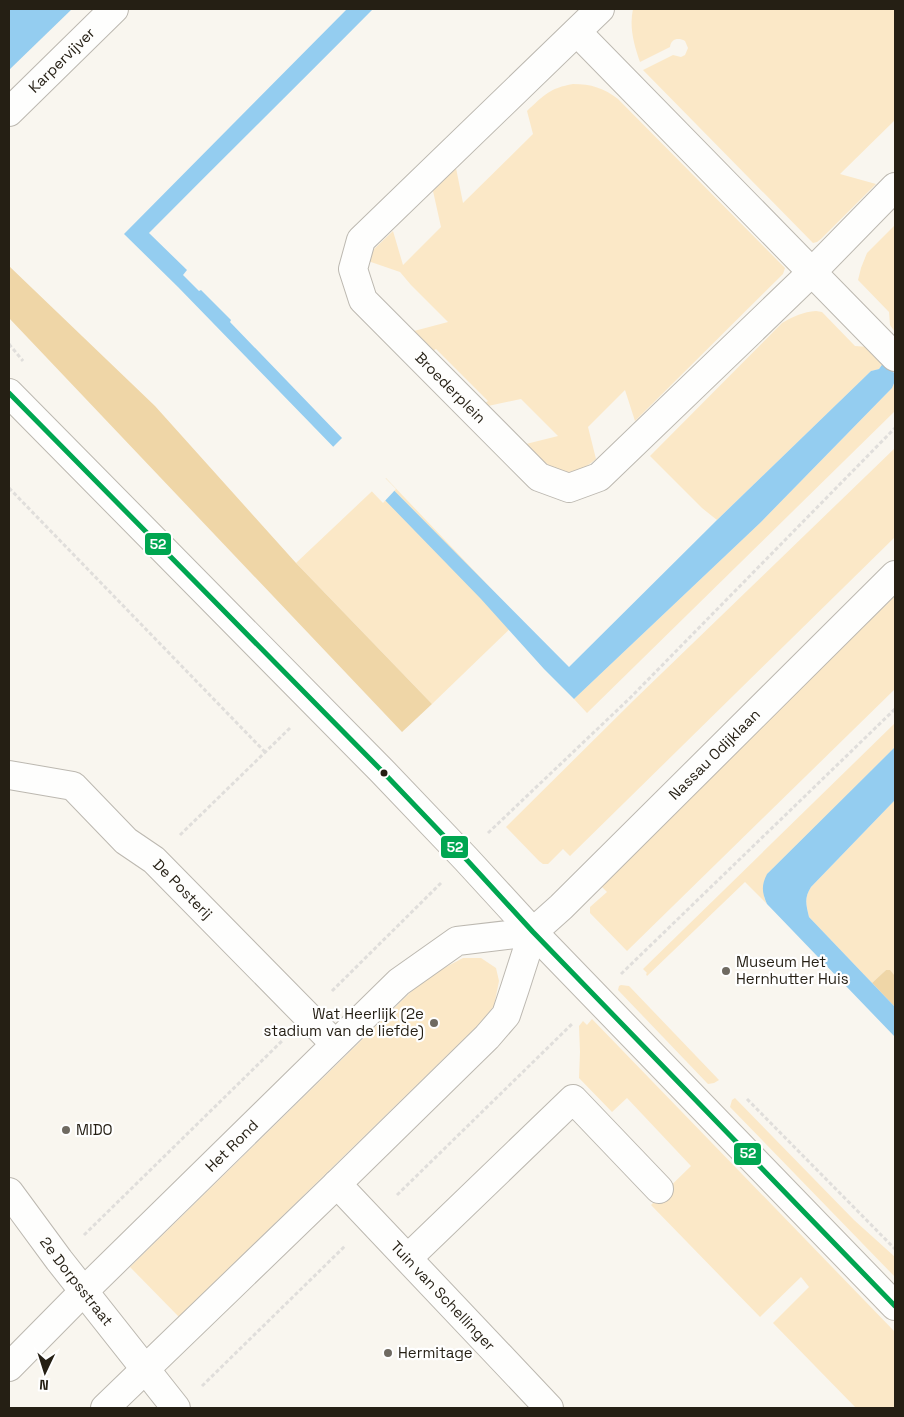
<svg xmlns="http://www.w3.org/2000/svg" width="904" height="1417" viewBox="0 0 904 1417" font-family="'Space Grotesk',sans-serif">
  <style>
    .green { fill: #fbe8c7 }
    .forest { fill: #efd6a7 }
    .water { fill: #94cdf0 }
    .pier { fill: #f9f6ef }
    .lines { fill: none; stroke-linecap: round; stroke-linejoin: round }
    .minor-casing { stroke: #bcb8b0; stroke-width: 30 }
    .major-casing { stroke: #bcb8b0; stroke-width: 30 }
    .path { stroke: #e0dedb; stroke-width: 3; stroke-dasharray: 4 2.5; stroke-linecap: butt }
    .minor { stroke: #fefefd; stroke-width: 28 }
    .major { stroke: #fefefd; stroke-width: 28 }
    .bus-1-casing { stroke: #fff; stroke-width: 9 }
    .bus-1 { stroke: #00a651; stroke-width: 5 }
    .bus-dot { fill: #251f14; stroke: #fff; stroke-width: 2 }
    .poi-dot { fill: #6f6a61; stroke: #fff; stroke-width: 2 }
    .labels { text-anchor: middle; stroke-width: 4.5; stroke-linejoin: round; paint-order: stroke }
    .street-label { font-size: 15px; fill: #251f14; stroke: #fff }
    .poi-label { font-size: 15px; fill: #251f14; stroke: #fff; text-anchor: start }
    .line-badge { stroke: #fff; stroke-width: 2 }
    .badge-label { font-size: 14px; text-anchor: middle; font-weight: bold; fill: #fff }
  </style>
  <rect width="100%" height="100%" fill="#f9f6ef"/>
  <!-- green -->
  <g class="green">
    <path d="M633 9H895V120L840 174 876 184 821 239 817 242 813 243 643 70 673 55 681 57 685 55 688 48 685 41C678 37 671 39 670 47L640 62C634 45 629 27 633 9Z"/>
    <path d="M573 84C591 84 604 88 618 99L785 268 783 274 635 421 625 390 588 427 596 459C565 485 549 468 526 444L558 436 521 399 488 406 485 403 488 401 436 349 433 351 414 331 448 322 411 285 400 272 368 261 373 250 393 231 403 265 441 227 433 191 456 168 463 203 533 134 527 111C544 95 550 88 573 84Z"/>
    <polygon points="895,225 895,332 890,325 889,312 858,280 861,268 867,253"/>
    <path d="M816 311 822 312 855 346 868 347 884 362 879 369 871 371 717 520 702 508 650 456 782 323C794 316 803 312 816 311Z"/>
    <polygon points="895,381 895,411 587,713 574,699 760,523 892,388"/>
    <polygon points="895,448 895,537 570,856 563,849 548,864 543,864 539,861 506,827 634,700"/>
    <polygon points="386,478 520,619 432,704 296,563"/>
    <polygon points="895,596 895,689 627,951 590,913 590,907 607,892 599,884"/>
    <polygon points="895,723 895,747 767,874 764,897 767,904 745,882 647,976 646,974 647,973 643,969"/>
    <path d="M895 800V976L890 971 886 970 872 983 809 917C806 904 804 898 811 887Z"/>
    <polygon points="463,958 481,958 496,968 499,981 494,1006 478,1025 179,1317 130,1267 425,978"/>
    <polygon points="621,985 629,986 719,1080 714,1083 708,1084 618,990 619,986"/>
    <polygon points="592,1019 895,1332 895,1408 856,1408 773,1323 809,1287 801,1277 760,1317 651,1205 691,1166 627,1098 612,1112 579,1078 580,1052 579,1026 583,1021 587,1025"/>
    <polygon points="735,1098 854,1220 895,1257 895,1277 730,1107 732,1100"/>
  </g>
  <!-- forest -->
  <g class="forest">
    <polygon points="9,266 155,406 296,563 432,704 402,732 9,318"/>
    <polygon points="886,970 890,970 895,976 895,1007 872,983"/>
  </g>
  <!-- water -->
  <g class="water">
    <polygon points="9,9 72,9 9,70"/>
    <path d="M347 9H373C299 84 223 158 149 233L187 270 183 275 199 291 201 290 231 320 230 322 342 438 569 667 717 520 871 371 879 369 884 362 895 374V381L892 388 760 523 574 699 544 669 481 599 178 287 124 234Z"/>
    <path d="M895 747V800L811 887C804 898 806 904 809 917L895 1007V1037L767 904C762 892 761 886 767 874Z"/>
  </g>
  <!-- pier -->
  <polygon class="pier" points="344,436 396,489 383,503 331,449"/>
  <g class="lines">
    <!-- minor casing -->
    <g class="minor-casing">
      <g id="minor">
        <path id="s1" d="M600 9 361 240 353 269 363 300 539 477 569 488 599 477 812 272 895 187"/>
        <polyline points="577,32 895,357"/>
        <path id="s2" d="M9 112 114 9"/>
        <path id="s3" d="M9 775 73 786 126 841 154 860 335 1044"/>
        <path id="s4" d="M533 932 561 907 895 575"/>
        <path id="s5" d="M337 1184 549 1408"/>
        <polyline points="408,1258 573,1099 659,1189"/>
        <path id="s6" d="M9 1367 84 1291 399 982 457 941 533 932"/>
        <polyline points="105,1408 337,1184 487,1037 506,1015 515,988 533,932"/>
      </g>
    </g>
    <!-- major casing -->
    <g class="major-casing">
      <g id="major">
        <polyline points="9,393 381,770 466,859 533,932 895,1306"/>
        <path id="s7" d="M9 1192 59 1260 176 1408"/>
      </g>
    </g>
    <!-- path -->
    <g class="path">
      <polyline points="9,344 23,361"/>
      <polyline points="9,488 265,752"/>
      <polyline points="488,833 631,697 895,428"/>
      <polyline points="180,835 290,728"/>
      <polyline points="621,974 895,709"/>
      <polyline points="332,991 441,883"/>
      <polyline points="747,1099 895,1249"/>
      <polyline points="397,1195 573,1023"/>
      <polyline points="84,1235 283,1040"/>
      <polyline points="202,1386 346,1245"/>
    </g>
    <!-- minor -->
    <use href="#minor" class="minor"/>
    <!-- major -->
    <use href="#major" class="major"/>
    <!-- bus-1 casing -->
    <g class="bus-1-casing">
      <polyline id="bus-1" points="9,393 381,770 466,859 533,932 895,1306"/>
    </g>
    <!-- bus-1 -->
    <use href="#bus-1" class="bus-1"/>
  </g>
  <!-- markers -->
  <circle class="bus-dot" cx="384" cy="773" r="4.5"/>
  <g class="poi-dot">
    <circle cx="726" cy="971" r="5"/>
    <circle cx="434" cy="1023" r="5"/>
    <circle cx="66" cy="1130" r="5"/>
    <circle cx="388" cy="1353" r="5"/>
  </g>
  <g class="labels">
    <!-- street labels -->
    <g class="street-label">
      <text dy="5" stroke="none"><textPath href="#s2" startOffset="74">Karpervijver</textPath></text>
      <text dy="5" stroke="none"><textPath href="#s1" startOffset="519">Broederplein</textPath></text>
      <text dy="5" stroke="none"><textPath href="#s4" startOffset="254">Nassau Odijklaan</textPath></text>
      <text dy="5" stroke="none"><textPath href="#s3" startOffset="216">De Posterij</textPath></text>
      <text dy="5" stroke="none"><textPath href="#s6" startOffset="314">Het Rond</textPath></text>
      <text dy="5" stroke="none"><textPath href="#s7" startOffset="112">2e Dorpsstraat</textPath></text>
      <text dy="5" stroke="none"><textPath href="#s5" startOffset="154">Tuin van Schellinger</textPath></text>
    </g>
    <!-- poi labels -->
    <g class="poi-label">
      <text x="736" y="967">Museum Het<tspan x="736" dy="17">Hernhutter Huis</tspan></text>
      <text x="424" y="1019" text-anchor="end">Wat Heerlijk (2e<tspan x="424" dy="17">stadium van de liefde)</tspan></text>
      <text x="76" y="1135">MIDO</text>
      <text x="398" y="1358">Hermitage</text>
    </g>
  </g>
  <g class="line-badge">
    <rect x="144" y="532" width="28" height="24" rx="5" fill="#00a651"/>
    <rect x="440" y="835" width="29" height="24" rx="5" fill="#00a651"/>
    <rect x="733" y="1142" width="29" height="24" rx="5" fill="#00a651"/>
  </g>
  <g class="badge-label">
    <text x="158" y="549">52</text>
    <text x="455" y="852">52</text>
    <text x="748" y="1158">52</text>
  </g>
  <!-- border -->
  <rect width="904" height="1417" fill="none" stroke="#251f14" stroke-width="20"/>
  <!-- north arrow -->
  <g transform="translate(45 1372) rotate(184)" stroke="#ffffff" stroke-width="4" paint-order="stroke">
  <path d="M0-4L9 19L0 12L-9 19Z" fill="#251f14"/>
  <text y="-8" font-size="14" font-weight="bold" text-anchor="middle" fill="#251f14">N</text>
  </g>
</svg>
